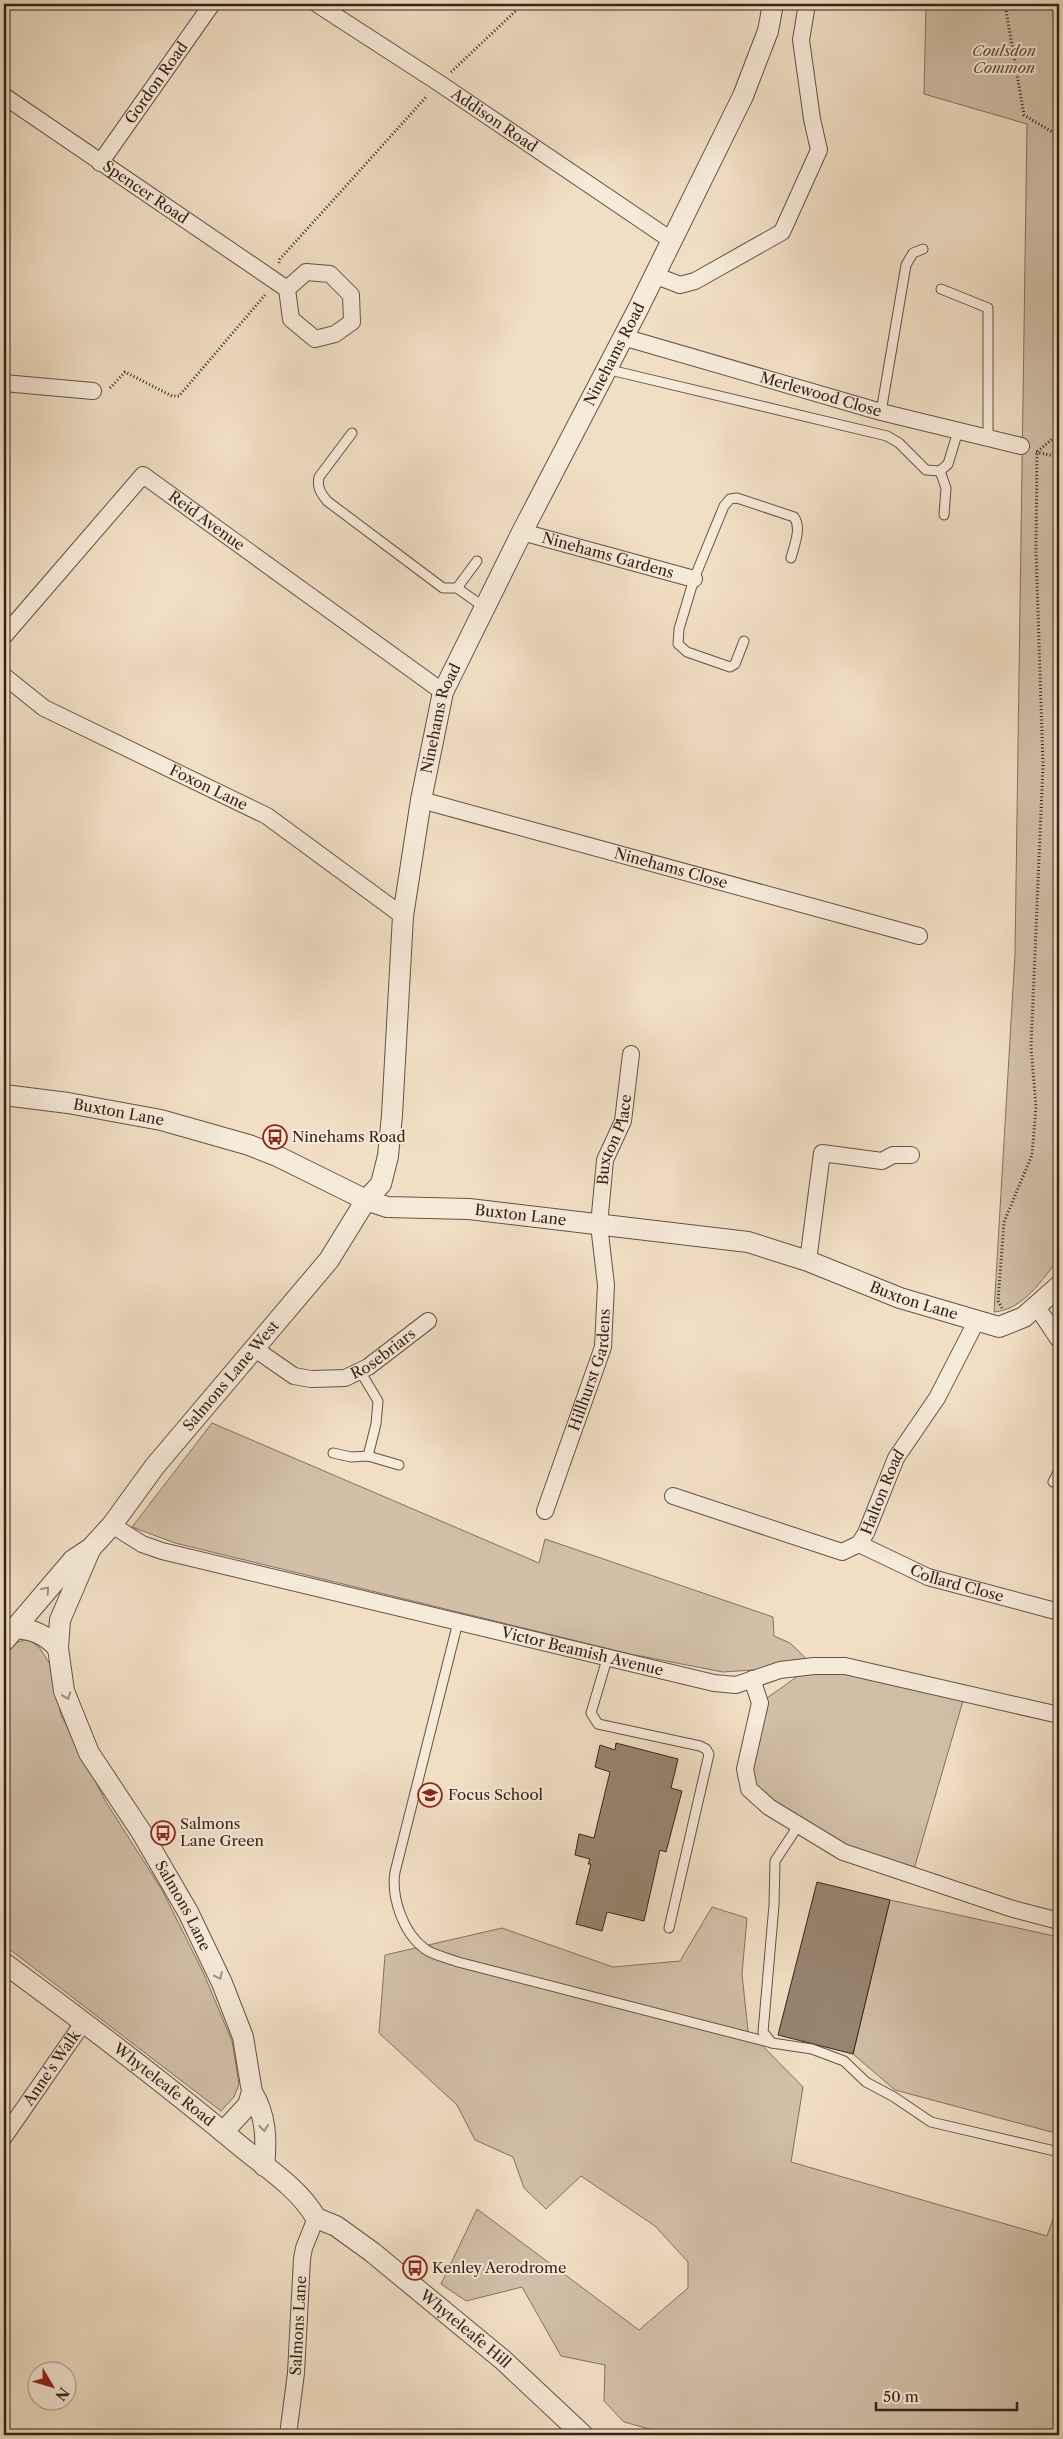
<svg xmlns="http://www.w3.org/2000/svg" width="1063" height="2439" viewBox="0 0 1063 2439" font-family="'Libre Caslon Text',serif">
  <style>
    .green { fill: #d1bfa8; stroke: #837160 }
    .building { fill: #978572; stroke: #352319 }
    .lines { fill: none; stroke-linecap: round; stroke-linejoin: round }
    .service-casing { stroke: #645244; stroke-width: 11 }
    .minor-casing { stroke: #645244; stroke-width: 18 }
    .tertiary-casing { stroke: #645244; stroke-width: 22 }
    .path { stroke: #352319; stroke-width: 3; stroke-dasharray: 1 2.5; stroke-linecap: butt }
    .service { stroke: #f6ead9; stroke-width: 9 }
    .minor { stroke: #f6ead9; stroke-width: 16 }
    .tertiary { stroke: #f6ead9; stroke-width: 20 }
    .oneway { stroke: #9f9083 }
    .labels { text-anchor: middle; stroke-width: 4; stroke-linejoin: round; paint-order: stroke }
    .park-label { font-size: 15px; font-style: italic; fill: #5c4a3d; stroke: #f6ead9 }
    .street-label { font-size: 15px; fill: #352319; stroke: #f6ead9 }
    .poi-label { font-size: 15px; fill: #352319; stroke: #f6ead9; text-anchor: start }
  </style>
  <rect width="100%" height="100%" fill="#f1dfc5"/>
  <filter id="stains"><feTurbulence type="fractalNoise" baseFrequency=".004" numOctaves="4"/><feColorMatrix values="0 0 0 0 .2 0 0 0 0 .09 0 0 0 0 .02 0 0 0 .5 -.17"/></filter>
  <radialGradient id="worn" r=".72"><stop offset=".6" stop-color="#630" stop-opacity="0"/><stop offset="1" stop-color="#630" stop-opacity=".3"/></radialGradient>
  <!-- green -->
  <g class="green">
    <path d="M926 4H1059V1258C1043 1279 1023 1310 994 1312L1015 954 1027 124 924 94Z"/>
    <polygon points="212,1423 539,1563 545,1539 773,1617 774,1636 790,1643 814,1666 965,1694 912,1876 843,1852 749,1789 760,1703 812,1666 723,1672 630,1654 175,1543 132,1527"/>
    <polygon points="28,1639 39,1647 50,1664 61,1715 106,1802 162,1890 203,1972 232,2041 239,2084 234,2097 221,2111 4,1945 4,1656 15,1643"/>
    <polygon points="890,1900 1059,1937 1059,2134 895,2090 853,2054"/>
    <polygon points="712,1907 747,1918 742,1974 748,2031 803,2087 791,2162 1047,2236 1059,2202 1059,2435 671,2435 624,2422 604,2401 605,2365 561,2356 522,2287 466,2301 441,2284 477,2209 639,2330 688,2288 688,2262 655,2226 581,2176 546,2209 524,2188 513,2157 475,2140 457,2105 379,2033 385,1955 502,1928 613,1967 680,1961"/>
  </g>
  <!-- building -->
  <g class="building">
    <polygon points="616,1743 678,1759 671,1788 682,1791 666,1852 660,1850 644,1921 607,1912 602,1931 576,1924 591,1864 588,1864 590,1859 575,1855 579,1834 594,1838 610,1772 595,1767 600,1745 615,1750"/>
    <polygon points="817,1882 890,1900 853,2054 778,2035"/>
  </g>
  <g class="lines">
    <!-- service casing -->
    <g class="service-casing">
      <g id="service">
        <polyline points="941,289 988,308 988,438"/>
        <polyline points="606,369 887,436 899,443 926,470 940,471 948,464 958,431"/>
        <polyline points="881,412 906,265 913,253 923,249"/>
        <path d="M352 433 319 477C317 487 320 492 327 501L443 588H457L484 607"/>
        <polyline points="940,471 946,488 944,515"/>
        <polyline points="457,588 477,561"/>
        <path d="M744 641 735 664 730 667 687 652 678 644 679 629 694 579 724 506 730 499 737 498 794 517C802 528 794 546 791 558"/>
        <polyline points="360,1371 378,1401 376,1424 368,1456"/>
        <polyline points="333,1453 351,1457 368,1456 399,1465"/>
        <polyline points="1053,1482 1059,1470"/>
        <path d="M458 1622 395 1872C391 1897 403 1933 425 1949 433 1955 448 1958 458 1962L772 2043"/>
        <polyline points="607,1659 591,1713 598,1724 700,1746 706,1749 709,1754 669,1928"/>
        <polyline points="798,1826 775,1861 774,1905 763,2032 772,2043 812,2049 844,2061 866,2082 894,2097 931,2122 1059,2152"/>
      </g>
    </g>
    <!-- minor casing -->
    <g class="minor-casing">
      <g id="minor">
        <path id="s1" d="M317 4 439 83 671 240"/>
        <path id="s2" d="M4 96 287 289 291 319 315 339 335 334 352 322 351 295 330 274 306 272 287 289"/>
        <path id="s3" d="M100 163 212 4"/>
        <polyline points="654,275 680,285 695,281 782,232 819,150 812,119 801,40 807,4"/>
        <path id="s4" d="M623 337 881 412 1021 446"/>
        <polyline points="4,383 93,391"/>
        <path id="s5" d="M522 532 694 579"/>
        <path id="s6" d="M4 636 143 475 443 692"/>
        <path id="s7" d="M4 676 44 708 267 816 403 916"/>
        <path id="s8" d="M421 800 919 936"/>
        <polyline points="808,1261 822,1153 882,1161 893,1155 911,1155"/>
        <polyline points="1037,1307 1059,1340"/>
        <path id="s9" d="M255 1349 294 1376 311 1379 345 1378 368 1367 428 1321"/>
        <path id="s10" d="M673 1496 842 1552 859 1544 866 1533 896 1458 937 1398 976 1322"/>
        <path id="s11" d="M545 1511 603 1347 606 1285 599 1225 605 1160 623 1121 631 1054"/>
        <path id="s12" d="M112 1525 142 1544 162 1551 714 1683 736 1685 780 1670 814 1666H845L1059 1715"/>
        <path id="s13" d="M859 1544 928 1577 1059 1612"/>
        <polyline points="752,1679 760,1703 745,1769 749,1789 769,1807 843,1852 1013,1909 1059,1921"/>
        <path id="s14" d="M4 2137 83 2023"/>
        <path id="s15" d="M288 2435 296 2373 302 2259 304 2248 316 2218"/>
      </g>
    </g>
    <!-- tertiary casing -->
    <g class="tertiary-casing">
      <g id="tertiary">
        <path id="s16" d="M4 1095 68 1103 161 1120 249 1145 277 1156 366 1200 387 1207 469 1209 748 1242 808 1261 900 1298 999 1327 1024 1317 1059 1286"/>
        <path id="s17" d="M90 1550 60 1620 58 1648 64 1691 89 1753 142 1833 188 1912 222 1983 243 2037 252 2092 248 2105 223 2132"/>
        <path d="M15 1628C33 1629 46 1635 58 1648"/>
        <path id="s18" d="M4 1641 73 1560 91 1548 112 1525 155 1466 329 1260 366 1200 381 1184 388 1156 392 1115 403 916 421 800 443 692 522 532 638 309 743 96 768 31 773 4"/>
        <path id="s19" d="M4 1963C83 2021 163 2082 239 2145 265 2167 299 2188 316 2218L336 2226 372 2252 503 2360 583 2435"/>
        <path d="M252 2092C266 2115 267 2139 264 2166"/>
      </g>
    </g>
    <!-- path -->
    <g class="path">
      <polyline points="1005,4 1024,115 1059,136"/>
      <polyline points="451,72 523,4"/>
      <polyline points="279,263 280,259 427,96"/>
      <polyline points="110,388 125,372 172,396 179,396 265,295"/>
      <polyline points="1036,452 1059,457"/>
      <polyline points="1002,1308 998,1301 1004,1222 1032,1155 1036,1107 1031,1047 1043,765 1036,550 1037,452 1059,433"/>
    </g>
    <!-- service -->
    <use href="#service" class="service"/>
    <!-- minor -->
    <use href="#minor" class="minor"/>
    <!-- tertiary -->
    <use href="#tertiary" class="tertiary"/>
  </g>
  <!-- one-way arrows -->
  <defs><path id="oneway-chevron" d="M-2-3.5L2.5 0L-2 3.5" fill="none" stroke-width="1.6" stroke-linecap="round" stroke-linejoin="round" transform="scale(1.25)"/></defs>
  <g class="oneway">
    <use href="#oneway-chevron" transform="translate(46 1590) rotate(-49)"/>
    <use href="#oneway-chevron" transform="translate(67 1696) rotate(71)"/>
    <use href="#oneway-chevron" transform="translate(219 1976) rotate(65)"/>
    <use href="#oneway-chevron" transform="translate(264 2128) rotate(83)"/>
  </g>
  <!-- icons -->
  <defs>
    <g id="bus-ring" transform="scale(1.25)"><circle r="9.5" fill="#f6ead9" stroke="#8f2418" stroke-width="1.5"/><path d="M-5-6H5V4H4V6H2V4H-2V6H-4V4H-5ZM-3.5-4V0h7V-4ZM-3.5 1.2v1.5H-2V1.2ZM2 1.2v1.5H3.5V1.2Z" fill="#8f2418"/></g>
    <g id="school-ring" transform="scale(1.25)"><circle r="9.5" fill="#f6ead9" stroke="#8f2418" stroke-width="1.5"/><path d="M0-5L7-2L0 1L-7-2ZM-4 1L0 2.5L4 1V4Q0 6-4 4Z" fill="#8f2418"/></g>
  </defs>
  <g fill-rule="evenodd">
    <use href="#bus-ring" x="275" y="1137"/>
    <use href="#school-ring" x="430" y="1795"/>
    <use href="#bus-ring" x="163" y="1833"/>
    <use href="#bus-ring" x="415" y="2268"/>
  </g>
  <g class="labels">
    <!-- park labels -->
    <g class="park-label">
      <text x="1004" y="56">Coulsdon<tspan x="1004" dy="17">Common</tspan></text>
    </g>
    <!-- street labels -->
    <g class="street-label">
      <text dy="5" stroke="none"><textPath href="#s3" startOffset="98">Gordon Road</textPath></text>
      <text dy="5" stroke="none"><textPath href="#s1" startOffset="212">Addison Road</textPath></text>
      <text dy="5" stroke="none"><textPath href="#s2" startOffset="171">Spencer Road</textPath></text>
      <text dy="5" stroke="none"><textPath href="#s18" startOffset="1470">Ninehams Road</textPath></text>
      <text dy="5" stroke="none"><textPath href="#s4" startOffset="206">Merlewood Close</textPath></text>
      <text dy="5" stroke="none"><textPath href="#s6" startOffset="291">Reid Avenue</textPath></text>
      <text dy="5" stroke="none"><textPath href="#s5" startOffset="89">Ninehams Gardens</textPath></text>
      <text dy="5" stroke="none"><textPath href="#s18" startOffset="1065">Ninehams Road</textPath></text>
      <text dy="5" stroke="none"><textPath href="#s7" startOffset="234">Foxon Lane</textPath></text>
      <text dy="5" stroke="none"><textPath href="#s8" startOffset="259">Ninehams Close</textPath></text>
      <text dy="5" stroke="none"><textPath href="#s16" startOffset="116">Buxton Lane</textPath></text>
      <text dy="5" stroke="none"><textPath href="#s11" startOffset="384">Buxton Place</textPath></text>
      <text dy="5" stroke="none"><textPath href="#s16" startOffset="536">Buxton Lane</textPath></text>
      <text dy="5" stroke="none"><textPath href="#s16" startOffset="941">Buxton Lane</textPath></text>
      <text dy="5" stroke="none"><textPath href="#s9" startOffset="144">Rosebriars</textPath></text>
      <text dy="5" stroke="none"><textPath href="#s11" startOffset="149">Hillhurst Gardens</textPath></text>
      <text dy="5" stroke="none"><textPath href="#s18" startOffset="350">Salmons Lane West</textPath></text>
      <text dy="5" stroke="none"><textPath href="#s10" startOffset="254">Halton Road</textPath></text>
      <text dy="5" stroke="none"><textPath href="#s13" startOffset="106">Collard Close</textPath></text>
      <text dy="5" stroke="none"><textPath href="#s12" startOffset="489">Victor Beamish Avenue</textPath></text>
      <text dy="5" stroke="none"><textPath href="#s17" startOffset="394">Salmons Lane</textPath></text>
      <text dy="5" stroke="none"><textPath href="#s14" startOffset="84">Anne's Walk</textPath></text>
      <text dy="5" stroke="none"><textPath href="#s19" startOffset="201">Whyteleafe Road</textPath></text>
      <text dy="5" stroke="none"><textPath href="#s15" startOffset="110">Salmons Lane</textPath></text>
      <text dy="5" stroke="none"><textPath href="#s19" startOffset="591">Whyteleafe Hill</textPath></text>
    </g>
    <!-- poi labels -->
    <g class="poi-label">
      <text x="292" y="1142">Ninehams Road</text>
      <text x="448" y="1800">Focus School</text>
      <text x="180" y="1829">Salmons<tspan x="180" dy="17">Lane Green</tspan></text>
      <text x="432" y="2273">Kenley Aerodrome</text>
    </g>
  </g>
  <!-- margin -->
  <rect width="1063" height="2439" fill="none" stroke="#f1dfc5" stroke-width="20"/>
  <rect x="5" y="5" width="1053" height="2429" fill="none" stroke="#352319" stroke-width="2.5"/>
  <rect x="10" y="10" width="1043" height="2419" fill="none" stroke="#352319"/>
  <!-- north arrow -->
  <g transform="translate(52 2386) rotate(128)"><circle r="24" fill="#f6ead9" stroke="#a99a8c"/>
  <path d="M0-4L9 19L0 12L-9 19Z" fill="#8f2418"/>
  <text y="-8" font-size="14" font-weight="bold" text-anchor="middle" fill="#352319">N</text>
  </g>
  <!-- scale -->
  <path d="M876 2402v8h141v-8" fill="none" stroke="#352319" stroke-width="2.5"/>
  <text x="883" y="2402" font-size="15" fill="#352319" stroke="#f6ead9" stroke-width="4" paint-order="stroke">50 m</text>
  <rect width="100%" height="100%" filter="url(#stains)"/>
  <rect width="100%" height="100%" fill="url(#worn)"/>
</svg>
